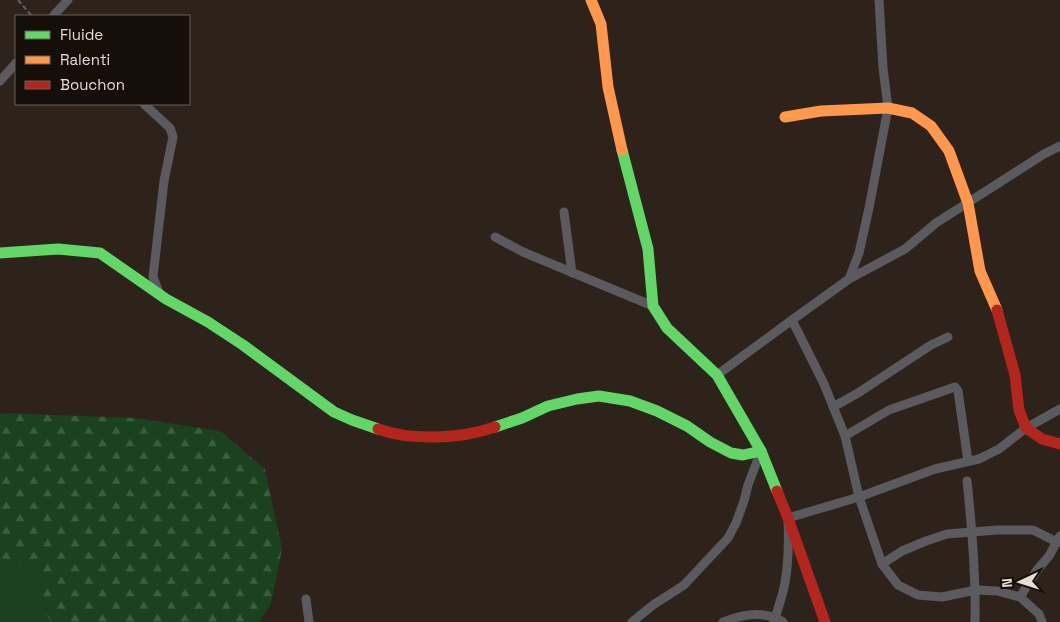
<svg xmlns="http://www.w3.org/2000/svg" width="1060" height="622" viewBox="0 0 1060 622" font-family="'Space Grotesk',sans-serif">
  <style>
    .green { fill: #1a4221 }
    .forest { fill: url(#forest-firs) }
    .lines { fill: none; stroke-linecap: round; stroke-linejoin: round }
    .path { stroke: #635f61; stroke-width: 2; stroke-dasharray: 5 2.5; stroke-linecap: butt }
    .street { stroke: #5b5a5f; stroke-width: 9 }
    .fast { stroke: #63d668; stroke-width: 11 }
    .slow { stroke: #ff974d; stroke-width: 11 }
    .jam { stroke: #b3261e; stroke-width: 11 }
  </style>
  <defs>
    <pattern id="forest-firs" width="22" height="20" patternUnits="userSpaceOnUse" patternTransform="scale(1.25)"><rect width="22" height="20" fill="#1a4221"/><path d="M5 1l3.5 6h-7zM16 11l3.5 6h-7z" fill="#3b5d40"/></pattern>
  </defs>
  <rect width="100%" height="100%" fill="#2d231b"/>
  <!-- green -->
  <polygon class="green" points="14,561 36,576 48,617 52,622 0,622 0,564"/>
  <!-- forest -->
  <polygon class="forest" points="0,413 135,418 220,431 265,469 282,549 271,604 259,622 52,622 48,617 36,576 14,561 0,564"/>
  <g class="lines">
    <!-- path -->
    <polyline class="path" points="18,0 32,16"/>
    <!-- street -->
    <g class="street">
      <polyline points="53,16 68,0"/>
      <polyline points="0,81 16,63"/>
      <polyline points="144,104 170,128 173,137 164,181 153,277 160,295"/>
      <polyline points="564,212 572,273"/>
      <polyline points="495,237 523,252 653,306"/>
      <polyline points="849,279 859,253 869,208 888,108 883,68 879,0"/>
      <polyline points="792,320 824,384 845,436 859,497 882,564 898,585 918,595 942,597 976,590 997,591 1020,597 1039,614 1042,622"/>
      <polyline points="717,375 792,320 849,279 905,249 936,223 1044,154 1060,146"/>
      <polyline points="833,407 858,393 931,345 948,337"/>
      <polyline points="845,436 889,410 955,387 958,391 968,461"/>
      <path d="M967 481C972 528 976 575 975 622"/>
      <polyline points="882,564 902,551 926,541 947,534 997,530 1033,530 1057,542"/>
      <polyline points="1020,597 1037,570 1049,556 1060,536"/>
      <polyline points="306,599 309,622"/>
      <polyline points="632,622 653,605 684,585 728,538 736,523 744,501 748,485 761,451"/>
      <path d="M723 622C743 614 765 610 783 622"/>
      <path d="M774 622C777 612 780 602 783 592 789 568 789 543 788 518L859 497 935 469 979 459 999 449 1026 428 1060 409"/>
    </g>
    <!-- fast -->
    <g class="fast">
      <polyline points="622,150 648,249 653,306 667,328 717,375 761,451 777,491"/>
      <polyline points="0,253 58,249 100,253 166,299 208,322 243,345 334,412 352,420 378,429"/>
      <polyline points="495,427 522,418 548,406 577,399 599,396 630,401 657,411 687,426 710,442 731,453 743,455 761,451"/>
    </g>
    <!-- slow -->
    <g class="slow">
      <polyline points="591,0 601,24 608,87 622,150"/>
      <polyline points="785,117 821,111 888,108 912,113 931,126 949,151 968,203 980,271 997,310"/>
    </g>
    <!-- jam -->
    <g class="jam">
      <polyline points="997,310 1015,375 1019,410 1026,428 1042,439 1060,444"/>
      <path d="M378 429C411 441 461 439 495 427"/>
      <polyline points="777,491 788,518 825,622"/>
    </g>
  </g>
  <!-- legend -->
  <rect x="15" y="15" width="175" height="90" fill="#160e08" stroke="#6a6059"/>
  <rect x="25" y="31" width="25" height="8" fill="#63d668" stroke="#6a6059"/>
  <text x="60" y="40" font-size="15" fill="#e8dcd3">Fluide</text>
  <rect x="25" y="56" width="25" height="8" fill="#ff974d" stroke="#6a6059"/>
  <text x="60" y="65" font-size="15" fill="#e8dcd3">Ralenti</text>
  <rect x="25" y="81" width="25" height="8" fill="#b3261e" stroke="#6a6059"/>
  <text x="60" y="90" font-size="15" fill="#e8dcd3">Bouchon</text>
  <!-- north arrow -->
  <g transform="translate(1020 582) rotate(266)" stroke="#160e08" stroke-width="4" paint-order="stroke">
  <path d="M0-4L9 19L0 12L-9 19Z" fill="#e8dcd3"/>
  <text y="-8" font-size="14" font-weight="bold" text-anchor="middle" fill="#e8dcd3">N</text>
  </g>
</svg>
